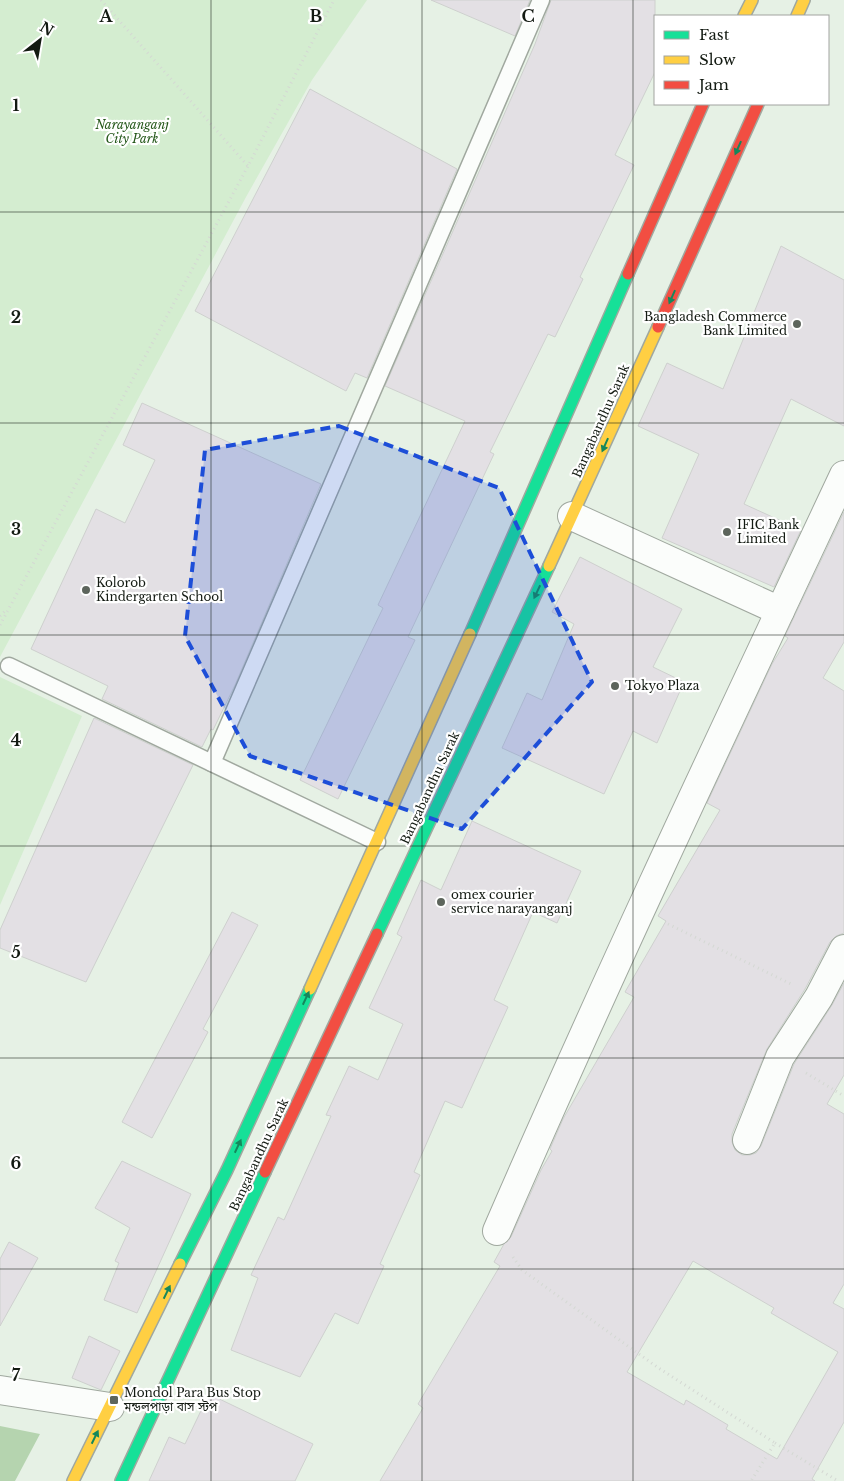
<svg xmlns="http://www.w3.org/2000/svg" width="844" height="1481" viewBox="0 0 844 1481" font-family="'Libre Baskerville','Noto Sans Bengali',serif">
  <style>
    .green { fill: #d4edd0 }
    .water { fill: #b5d4af }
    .building { fill: #e3e0e4; stroke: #ced0ce; fill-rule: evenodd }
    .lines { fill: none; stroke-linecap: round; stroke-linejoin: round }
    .lane-casing { stroke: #a0a89f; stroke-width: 19 }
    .street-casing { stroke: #a0a89f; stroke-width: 30 }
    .fast-casing { stroke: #a0a89f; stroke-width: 14 }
    .slow-casing { stroke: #a0a89f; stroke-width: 14 }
    .jam-casing { stroke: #a0a89f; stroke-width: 14 }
    .path { stroke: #d4d8d3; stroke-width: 3; stroke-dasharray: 1 4; stroke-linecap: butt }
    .lane { stroke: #fbfdfb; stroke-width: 16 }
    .street { stroke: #fbfdfb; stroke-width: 28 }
    .fast { stroke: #16e098; stroke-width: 11 }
    .slow { stroke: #ffcf43; stroke-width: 11 }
    .jam { stroke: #f24e42; stroke-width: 11 }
    .oneway { fill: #15875c }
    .marked { fill: #1d4ed8; fill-opacity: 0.2; stroke: #1d4ed8; stroke-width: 4; stroke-dasharray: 10 6; stroke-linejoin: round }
    .grid { fill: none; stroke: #131a12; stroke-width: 1; stroke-opacity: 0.55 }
    .poi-dot { fill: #5d655c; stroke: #fff; stroke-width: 2 }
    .labels { text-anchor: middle; stroke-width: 4.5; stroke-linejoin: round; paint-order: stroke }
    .park-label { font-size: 12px; font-style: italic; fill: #25581a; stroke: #fff }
    .poi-label { font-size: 12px; fill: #131a12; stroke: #fff; text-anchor: start }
    .street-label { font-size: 12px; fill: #131a12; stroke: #fff }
    .grid-label { font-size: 16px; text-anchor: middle; font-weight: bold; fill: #131a12; stroke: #fff; stroke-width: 4.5; stroke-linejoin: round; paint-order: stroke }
  </style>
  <rect width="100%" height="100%" fill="#e6f1e5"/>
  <!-- green -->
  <g class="green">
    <polygon points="0,0 367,0 312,80 246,197 0,657"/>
    <polygon points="0,677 82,716 0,905"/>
  </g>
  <!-- water -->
  <polygon class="water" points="0,1426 40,1434 15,1481 0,1481"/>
  <!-- building -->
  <g class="building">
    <polygon points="431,0 530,0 515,36"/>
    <polygon points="551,0 655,0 655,72 615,155 634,165 580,277 583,279 555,337 548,334 490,452 494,454 408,637 415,640 338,799 300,780 383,608 378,605 465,421 385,386 535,44"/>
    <polygon points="310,89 457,169 367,378 355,373 346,391 195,311"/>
    <polygon points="781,246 844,280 844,426 791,399 744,504 801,530 774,587 662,538 699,454 638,426 667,363 723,389"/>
    <polygon points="142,403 321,484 235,685 213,730 211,729 202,747 102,699 108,686 31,649 96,509 125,523 155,460 123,445"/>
    <path d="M844 512V642L823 678 844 691V933L836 936 830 942 805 989 767 1049 732 1134V1142L735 1150 742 1155H750L756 1153 761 1146 794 1064 832 1005 844 983V1075L827 1104 844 1114V1284L833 1303 844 1309V1422L812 1479 815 1481H380L423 1408 418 1404 500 1266 494 1262 504 1244 511 1237 541 1170 552 1151 550 1149 563 1119 634 997 625 992 666 921 658 916 720 810 707 803 772 664 788 638 785 636ZM693 1261 774 1308 771 1313 838 1352 777 1459 726 1429 728 1425 686 1400 684 1405 627 1372Z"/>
    <polygon points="580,557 682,609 653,667 684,682 657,743 633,731 604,794 502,748 527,693 542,700 574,624 552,612"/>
    <polygon points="94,718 193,765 86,982 0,948 0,930"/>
    <polygon points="472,821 581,871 557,923 533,912 494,1000 508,1007 462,1108 445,1101 414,1172 420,1175 380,1264 384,1266 358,1324 335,1313 300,1377 231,1350 258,1278 251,1275 278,1217 284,1220 331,1116 326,1115 349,1066 378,1080 403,1024 369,1008 402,937 397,934 421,880 441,890"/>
    <polygon points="232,912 258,925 203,1029 208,1032 152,1138 122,1122"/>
    <polygon points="122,1161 191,1194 137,1313 104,1300 119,1263 115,1261 130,1228 95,1208"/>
    <polygon points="9,1242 38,1258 0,1326 0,1259"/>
    <polygon points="89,1336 120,1351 101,1390 72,1378"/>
    <polygon points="209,1394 313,1444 295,1481 149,1481 169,1437 185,1444"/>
  </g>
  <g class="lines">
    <!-- lane casing -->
    <g class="lane-casing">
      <g id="lane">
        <polyline points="9,666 377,842"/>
        <polyline points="212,763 541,0"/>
      </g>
    </g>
    <!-- street casing -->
    <g class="street-casing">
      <g id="street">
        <polyline points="572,516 780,611"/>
        <polyline points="747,1140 780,1057 819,997 844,949"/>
        <path d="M497 1231C607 977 726 726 844 475"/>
        <polyline points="0,1390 110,1407"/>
      </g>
    </g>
    <!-- fast casing -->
    <g class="fast-casing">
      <g id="fast">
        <polyline points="470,634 628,274"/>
        <polyline points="377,934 549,566"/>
        <polyline points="180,1264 227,1170 310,989"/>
        <polyline points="121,1481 265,1172"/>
      </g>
    </g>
    <!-- slow casing -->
    <g class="slow-casing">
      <g id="slow">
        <polyline points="744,16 752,0"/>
        <polyline points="797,16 804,0"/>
        <polyline points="549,566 658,327"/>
        <polyline points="310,989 470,634"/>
        <polyline points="73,1481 180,1264"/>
      </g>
    </g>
    <!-- jam casing -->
    <g class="jam-casing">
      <g id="jam">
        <polyline points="628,274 703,104"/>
        <polyline points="658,327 758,104"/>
        <polyline points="265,1172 377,934"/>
      </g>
    </g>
    <!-- path -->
    <g class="path">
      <polyline points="101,0 248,166 334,0"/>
      <polyline points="0,616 7,609"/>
      <polyline points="0,625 248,166"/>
      <polyline points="668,924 791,984"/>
      <polyline points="806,1073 844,1096"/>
      <polyline points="513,1257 522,1270 657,1367 775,1443 751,1481"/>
      <polyline points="775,1443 838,1481"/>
    </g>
    <!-- lane -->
    <use href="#lane" class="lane"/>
    <!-- street -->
    <use href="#street" class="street"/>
    <!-- fast -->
    <use href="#fast" class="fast"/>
    <!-- slow -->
    <use href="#slow" class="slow"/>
    <!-- jam -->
    <use href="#jam" class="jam"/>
  </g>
  <!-- one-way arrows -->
  <defs><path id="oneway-solid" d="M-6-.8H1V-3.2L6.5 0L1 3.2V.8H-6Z" transform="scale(1.25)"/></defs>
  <g class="oneway">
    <use href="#oneway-solid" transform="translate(738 148) rotate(114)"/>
    <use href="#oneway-solid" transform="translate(672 297) rotate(114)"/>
    <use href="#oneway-solid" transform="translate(605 445) rotate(114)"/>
    <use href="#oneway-solid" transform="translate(537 592) rotate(115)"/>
    <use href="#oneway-solid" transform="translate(306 998) rotate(-65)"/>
    <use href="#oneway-solid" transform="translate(238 1146) rotate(-65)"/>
    <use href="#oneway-solid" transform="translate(167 1292) rotate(-64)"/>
    <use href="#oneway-solid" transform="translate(95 1437) rotate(-64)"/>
  </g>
  <!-- marked area -->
  <path class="marked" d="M339 426 499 488 592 682 462 829 250 756 185 636 205 450Z"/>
  <!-- grid -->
  <path class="grid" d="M211 0V1481M422 0V1481M633 0V1481M0 212H844M0 423H844M0 635H844M0 846H844M0 1058H844M0 1269H844"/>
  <!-- markers -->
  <g class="poi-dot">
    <circle cx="797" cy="324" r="5"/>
    <circle cx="727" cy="532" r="5"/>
    <circle cx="86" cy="590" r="5"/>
    <circle cx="615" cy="686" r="5"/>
    <circle cx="441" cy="902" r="5"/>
    <rect x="109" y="1395" width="10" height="10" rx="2.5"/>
  </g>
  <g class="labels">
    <!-- park labels -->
    <g class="park-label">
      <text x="132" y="129">Narayanganj<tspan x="132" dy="14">City Park</tspan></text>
    </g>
    <!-- poi labels -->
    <g class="poi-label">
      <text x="787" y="321" text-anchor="end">Bangladesh Commerce<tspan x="787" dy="14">Bank Limited</tspan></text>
      <text x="737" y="529">IFIC Bank<tspan x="737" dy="14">Limited</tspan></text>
      <text x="96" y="587">Kolorob<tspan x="96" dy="14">Kindergarten School</tspan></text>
      <text x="625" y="690">Tokyo Plaza</text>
      <text x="451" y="899">omex courier<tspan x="451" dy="14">service narayanganj</tspan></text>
      <text x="124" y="1397">Mondol Para Bus Stop<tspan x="124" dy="14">মন্ডলপাড়া বাস স্টপ</tspan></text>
    </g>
    <!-- street labels -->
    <g class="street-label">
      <text transform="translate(601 421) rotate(-66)" y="4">Bangabandhu Sarak</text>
      <text transform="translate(430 788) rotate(-65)" y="4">Bangabandhu Sarak</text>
      <text transform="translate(259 1155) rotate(-65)" y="4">Bangabandhu Sarak</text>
    </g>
  </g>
  <g class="grid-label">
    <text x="106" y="22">A</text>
    <text x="316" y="22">B</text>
    <text x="528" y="22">C</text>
    <text x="16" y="111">1</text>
    <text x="16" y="323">2</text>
    <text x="16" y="535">3</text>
    <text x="16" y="746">4</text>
    <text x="16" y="958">5</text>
    <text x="16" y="1169">6</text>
    <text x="16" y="1381">7</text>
  </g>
  <!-- legend -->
  <rect x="654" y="15" width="175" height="90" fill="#ffffff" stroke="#a1a3a0"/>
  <rect x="664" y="31" width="25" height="8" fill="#16e098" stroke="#a1a3a0"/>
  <text x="699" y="40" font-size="15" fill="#131a12">Fast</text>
  <rect x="664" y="56" width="25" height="8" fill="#ffcf43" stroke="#a1a3a0"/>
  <text x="699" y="65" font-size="15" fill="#131a12">Slow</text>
  <rect x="664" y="81" width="25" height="8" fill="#f24e42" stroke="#a1a3a0"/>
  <text x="699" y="90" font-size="15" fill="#131a12">Jam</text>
  <!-- north arrow -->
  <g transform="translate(40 40) rotate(31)" stroke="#ffffff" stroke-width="4" paint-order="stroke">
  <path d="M0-4L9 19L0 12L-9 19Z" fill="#131a12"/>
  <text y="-8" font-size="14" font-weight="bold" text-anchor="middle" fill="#131a12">N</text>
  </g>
</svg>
